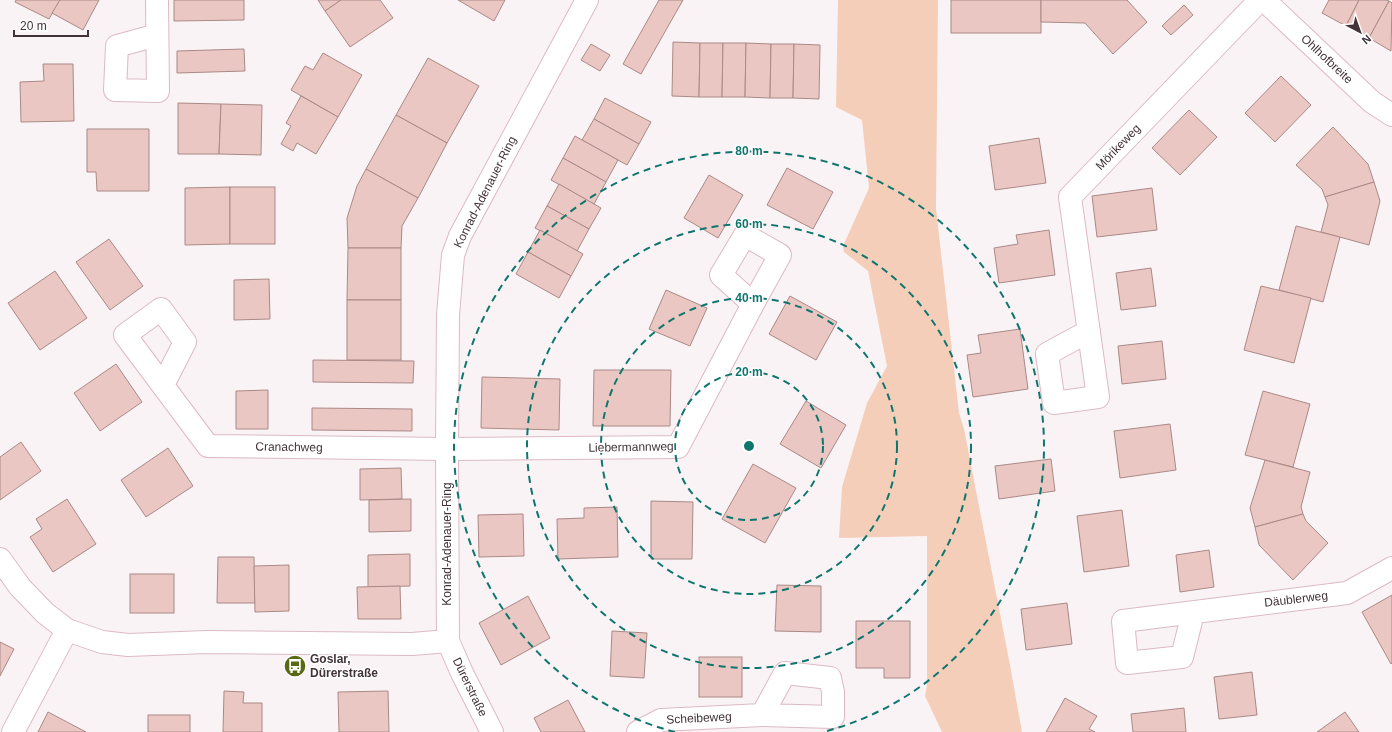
<svg xmlns="http://www.w3.org/2000/svg" width="1392" height="732" viewBox="0 0 1392 732" font-family="Arial,sans-serif">
  <style>
    .green { fill: #f5ceba }
    .building { fill: #ebc7c4; stroke: #aa8986 }
    .lines { fill: none; stroke-linecap: round; stroke-linejoin: round }
    .minor-casing { stroke: #dcbac2; stroke-width: 24 }
    .minor { stroke: #fff; stroke-width: 22 }
    .ring { fill: none; stroke: #0f766e; stroke-width: 2; stroke-dasharray: 7 5 }
    .labels { text-anchor: middle; stroke-width: 3; stroke-linejoin: round; paint-order: stroke }
    .street-label { font-size: 12px; fill: #413337; stroke: #fff }
    .poi-label { font-size: 12px; font-weight: bold; fill: #413337; stroke: #fff; text-anchor: start }
    .centre { fill: #0f766e; stroke: #fff; stroke-width: 2 }
    .ring-label { font-size: 12px; text-anchor: middle; font-weight: bold; fill: #0f766e; stroke: #fff; stroke-width: 3; stroke-linejoin: round; paint-order: stroke }
  </style>
  <rect width="100%" height="100%" fill="#faf3f5"/>
  <!-- green -->
  <polygon class="green" points="838,0 938,0 936,208 959,413 964,429 1010,665 1022,732 942,732 925,696 927,686 927,536 839,538 842,487 867,403 887,366 868,271 844,252 843,246 869,188 862,120 836,107"/>
  <!-- building -->
  <g class="building">
    <polygon points="16,0 60,0 49,19 15,2"/>
    <polygon points="60,0 99,0 83,30 52,13"/>
    <polygon points="174,0 244,0 244,20 174,21"/>
    <polygon points="318,0 341,0 325,11"/>
    <polygon points="341,0 380,0 393,18 350,47 325,11"/>
    <polygon points="458,0 505,0 494,21"/>
    <polygon points="659,0 683,0 641,74 623,64"/>
    <rect x="951" y="0" width="90" height="33"/>
    <polygon points="1041,0 1127,0 1147,22 1113,54 1085,23 1041,22"/>
    <polygon points="1329,0 1359,0 1346,26 1322,13"/>
    <polygon points="1359,0 1386,0 1389,1 1369,38 1346,26"/>
    <polygon points="1389,1 1392,3 1391,51 1369,38"/>
    <polygon points="1184,5 1193,15 1171,35 1162,26"/>
    <polygon points="673,42 700,43 699,97 672,96"/>
    <polygon points="700,43 723,43 722,97 699,97"/>
    <polygon points="723,43 746,43 745,97 722,97"/>
    <polygon points="746,43 771,44 770,98 745,97"/>
    <polygon points="591,44 610,55 600,71 581,60"/>
    <polygon points="771,44 794,44 793,98 770,98"/>
    <polygon points="794,44 820,45 819,99 793,98"/>
    <polygon points="244,49 245,71 177,73 177,51"/>
    <polygon points="323,53 362,75 338,117 291,90 305,66 313,70"/>
    <polygon points="428,58 479,86 447,143 396,115"/>
    <polygon points="43,64 73,64 74,121 21,122 20,82 44,81"/>
    <polygon points="1281,76 1311,105 1275,142 1245,113"/>
    <polygon points="301,96 338,117 316,154 297,143 293,151 281,144 291,126 286,123"/>
    <polygon points="605,98 651,122 639,144 594,119"/>
    <polygon points="178,103 221,104 219,154 178,154"/>
    <polygon points="221,104 262,105 261,155 219,154"/>
    <polygon points="1189,110 1217,137 1180,175 1152,148"/>
    <polygon points="396,115 447,143 418,198 366,169"/>
    <polygon points="594,119 639,144 627,165 582,140"/>
    <polygon points="1333,127 1368,164 1374,182 1325,197 1322,189 1296,165"/>
    <polygon points="87,129 149,129 149,191 97,191 96,172 87,172"/>
    <polygon points="575,136 618,160 606,182 563,158"/>
    <polygon points="1039,138 1046,183 995,190 989,146"/>
    <polygon points="563,158 606,182 594,204 551,180"/>
    <polygon points="787,168 833,192 813,229 767,205"/>
    <polygon points="366,169 418,198 402,226 401,248 348,248 347,218 357,186"/>
    <polygon points="709,175 743,195 718,238 684,218"/>
    <polygon points="1374,182 1380,201 1369,245 1321,232 1328,205 1325,197"/>
    <polygon points="559,184 601,208 589,229 547,206"/>
    <polygon points="230,187 230,244 185,245 185,188"/>
    <rect x="230" y="187" width="45" height="57"/>
    <polygon points="1152,188 1157,230 1097,237 1092,196"/>
    <polygon points="547,206 589,229 577,251 535,228"/>
    <polygon points="1296,226 1340,237 1323,302 1279,290"/>
    <polygon points="540,230 583,254 571,276 528,252"/>
    <polygon points="1049,230 1055,275 999,283 994,248 1018,244 1016,235"/>
    <polygon points="109,239 143,286 110,310 76,262"/>
    <polygon points="348,248 401,248 401,300 347,300"/>
    <polygon points="528,252 571,276 559,298 516,274"/>
    <polygon points="1151,268 1156,306 1121,310 1116,273"/>
    <polygon points="55,271 87,318 40,350 8,303"/>
    <polygon points="269,279 270,319 234,320 234,280"/>
    <polygon points="1261,286 1311,298 1294,363 1244,350"/>
    <polygon points="666,290 707,308 690,346 649,329"/>
    <polygon points="790,296 837,322 816,360 769,334"/>
    <rect x="347" y="300" width="54" height="60"/>
    <polygon points="1020,329 1028,389 973,397 967,355 981,353 978,335"/>
    <polygon points="1162,341 1166,379 1122,384 1118,346"/>
    <polygon points="313,360 414,361 413,383 313,382"/>
    <polygon points="116,364 142,402 100,431 74,393"/>
    <polygon points="594,370 671,370 670,426 593,426"/>
    <polygon points="482,377 560,379 559,430 481,428"/>
    <polygon points="268,390 268,429 236,429 236,391"/>
    <polygon points="1263,391 1310,404 1293,467 1245,455"/>
    <polygon points="806,401 846,425 821,468 780,444"/>
    <polygon points="312,408 412,409 412,431 312,430"/>
    <polygon points="1170,424 1176,470 1120,478 1114,431"/>
    <polygon points="21,442 41,471 0,500 0,457"/>
    <polygon points="168,448 193,486 146,517 121,480"/>
    <polygon points="1051,459 1055,491 999,499 995,466"/>
    <polygon points="1265,460 1310,472 1301,507 1303,514 1255,527 1250,508"/>
    <polygon points="753,464 796,488 765,543 722,519"/>
    <polygon points="401,468 402,499 360,500 360,469"/>
    <polygon points="67,499 96,544 53,572 30,537 42,529 36,519"/>
    <polygon points="411,499 411,531 369,532 369,500"/>
    <polygon points="651,501 693,502 692,559 651,559"/>
    <polygon points="617,507 618,557 558,559 557,519 584,518 584,508"/>
    <polygon points="1122,510 1129,566 1084,572 1077,516"/>
    <polygon points="523,514 524,556 479,557 478,515"/>
    <polygon points="1303,514 1306,521 1328,543 1293,580 1259,545 1255,527"/>
    <polygon points="1209,550 1214,587 1180,592 1176,555"/>
    <polygon points="410,554 410,586 368,587 368,555"/>
    <polygon points="218,557 254,557 255,603 217,603"/>
    <polygon points="289,565 289,611 255,612 254,566"/>
    <rect x="130" y="574" width="44" height="39"/>
    <polygon points="777,585 821,586 821,632 775,631"/>
    <polygon points="400,586 401,619 358,619 357,587"/>
    <polygon points="1392,595 1392,663 1391,664 1362,612"/>
    <polygon points="528,596 550,638 501,665 479,623"/>
    <polygon points="1067,603 1072,644 1026,650 1021,609"/>
    <polygon points="856,621 910,621 910,678 884,678 884,668 856,668"/>
    <polygon points="612,631 647,633 644,678 610,676"/>
    <polygon points="0,642 14,649 0,676"/>
    <rect x="699" y="657" width="43" height="40"/>
    <polygon points="1252,672 1257,715 1219,719 1214,677"/>
    <polygon points="224,691 244,692 243,703 262,703 262,732 223,732"/>
    <polygon points="388,691 389,732 339,732 338,692"/>
    <polygon points="1065,698 1097,716 1089,729 1095,732 1046,732"/>
    <polygon points="568,700 585,732 541,732 534,718"/>
    <polygon points="1184,708 1186,732 1133,732 1131,714"/>
    <polygon points="48,712 86,732 38,732"/>
    <polygon points="1345,712 1359,732 1317,732"/>
    <rect x="148" y="715" width="42" height="17"/>
  </g>
  <g class="lines">
    <!-- minor casing -->
    <g class="minor-casing">
      <g id="minor">
        <polyline points="157,0 158,91 115,90 117,46 157,35"/>
        <polyline points="1264,0 1372,102 1392,115"/>
        <polyline points="1089,331 1047,354 1054,403 1098,397 1070,197 1260,0"/>
        <polyline points="163,385 185,342 161,309 125,335 208,446 447,449 678,447 753,304 780,255 745,235 721,275 753,304"/>
        <polyline points="0,559 20,587 45,613 67,630 102,642 128,645 207,642 412,644 448,641 447,449 448,315 453,255 460,236 587,0"/>
        <polyline points="1193,613 1182,657 1127,663 1123,621 1347,593 1392,568"/>
        <polyline points="448,641 462,673 492,732"/>
        <polyline points="13,732 67,630"/>
        <polyline points="638,732 661,720 762,715 833,717 833,692 830,678 785,673 762,715"/>
      </g>
    </g>
    <!-- minor -->
    <use href="#minor" class="minor"/>
  </g>
  <!-- distance rings -->
  <g class="ring">
    <circle cx="749" cy="446" r="74"/>
    <circle cx="749" cy="446" r="148"/>
    <circle cx="749" cy="446" r="222"/>
    <path d="M675 732A295 295 0 1 1 823 732"/>
  </g>
  <!-- icons -->
  <defs>
    <g id="bus-disc" transform="scale(1.15)"><circle r="9.5" fill="#586914" stroke="#fff"/><path d="M-5-6H5V4H4V6H2V4H-2V6H-4V4H-5ZM-3.5-4V0h7V-4ZM-3.5 1.2v1.5H-2V1.2ZM2 1.2v1.5H3.5V1.2Z" fill="#fff"/></g>
  </defs>
  <g fill-rule="evenodd">
    <use href="#bus-disc" x="295" y="666"/>
  </g>
  <g class="labels">
    <!-- street labels -->
    <g class="street-label">
      <text transform="translate(1327 59) rotate(43)" y="4">Ohlhofbreite</text>
      <text transform="translate(1118 147) rotate(-46)" y="4">Mörikeweg</text>
      <text transform="translate(485 192) rotate(-63)" y="4">Konrad-Adenauer-Ring</text>
      <text transform="translate(289 447) rotate(1)" y="4">Cranachweg</text>
      <text transform="translate(631 447) rotate(-1)" y="4">Liebermannweg</text>
      <text transform="translate(447 544) rotate(-90)" y="4">Konrad-Adenauer-Ring</text>
      <text transform="translate(1296 599) rotate(-7)" y="4">Däublerweg</text>
      <text transform="translate(470 687) rotate(64)" y="4">Dürerstraße</text>
      <text transform="translate(699 718) rotate(-3)" y="4">Scheibeweg</text>
    </g>
    <!-- poi labels -->
    <g class="poi-label">
      <text x="310" y="663">Goslar,<tspan x="310" dy="14">Dürerstraße</tspan></text>
    </g>
  </g>
  <circle cx="749" cy="446" r="6" class="centre"/>
  <g class="ring-label">
    <text x="749" y="155">80 m</text>
    <text x="749" y="228">60 m</text>
    <text x="749" y="302">40 m</text>
    <text x="749" y="376">20 m</text>
  </g>
  <!-- north arrow -->
  <g transform="translate(1360 32) rotate(139)" stroke="#ffffff" stroke-width="3" paint-order="stroke">
  <path d="M0-3L7 15L0 10L-7 15Z" fill="#413337"/>
  <text y="-6" font-size="11" font-weight="bold" text-anchor="middle" fill="#413337">N</text>
  </g>
  <!-- scale -->
  <path d="M14 30v6h74v-6" fill="none" stroke="#413337" stroke-width="2"/>
  <text x="20" y="30" font-size="12" fill="#413337" stroke="#ffffff" stroke-width="3" paint-order="stroke">20 m</text>
</svg>
